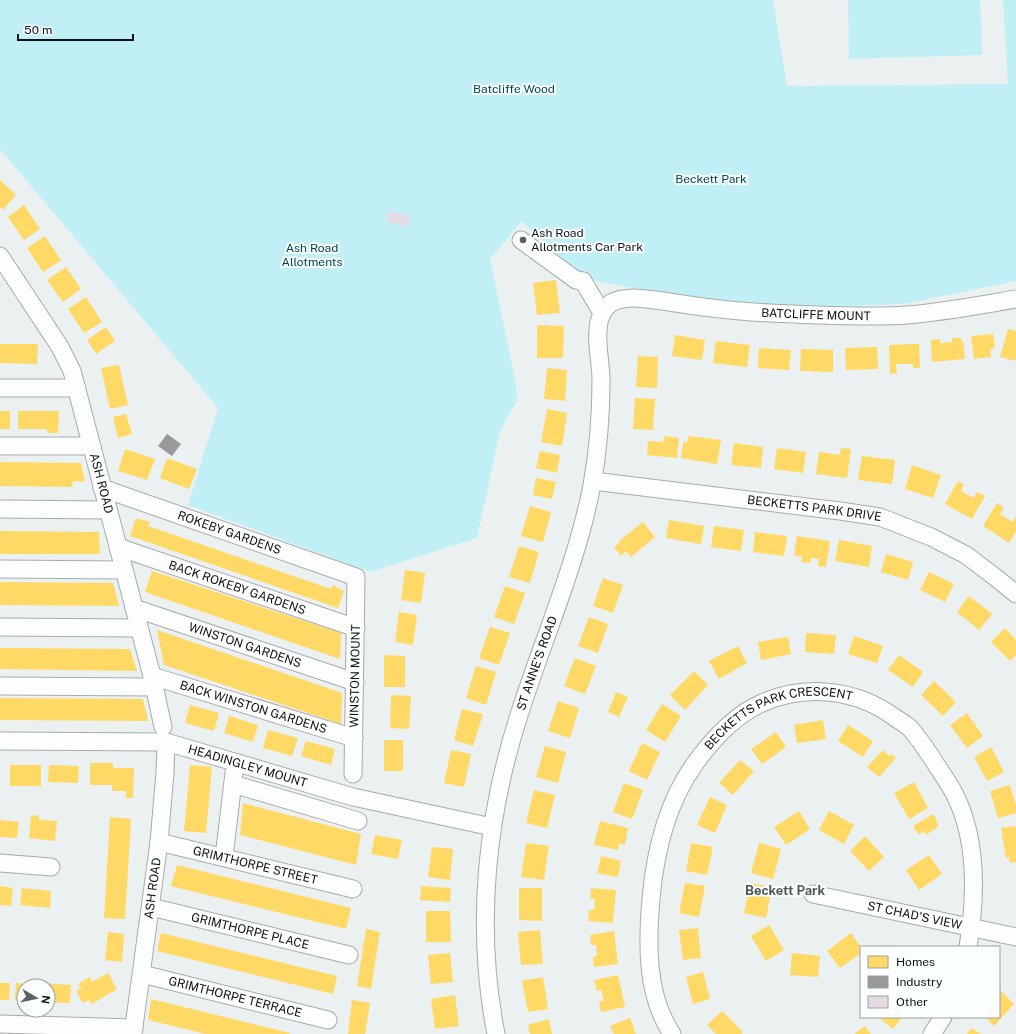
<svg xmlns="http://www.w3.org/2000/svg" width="1016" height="1034" viewBox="0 0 1016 1034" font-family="'Public Sans',sans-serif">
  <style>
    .green { fill: #c0f0f5 }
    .homes { fill: #ffd966 }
    .industry { fill: #999 }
    .building { fill: #e6dae3 }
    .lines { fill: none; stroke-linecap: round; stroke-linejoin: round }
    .minor-casing { stroke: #a7abac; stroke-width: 19 }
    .minor { stroke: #fcfdfd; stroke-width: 17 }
    .poi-dot { fill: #5c6061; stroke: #fafeff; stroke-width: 1.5 }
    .labels { text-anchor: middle; stroke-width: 4; stroke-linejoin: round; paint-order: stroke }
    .park-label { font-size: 12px; fill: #00464c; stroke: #fafeff }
    .poi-label { font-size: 12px; fill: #0f1213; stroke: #fafeff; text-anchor: start }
    .street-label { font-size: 12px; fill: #0f1213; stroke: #fafeff }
    .neighbourhood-label { font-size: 13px; font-weight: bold; fill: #4f5859; stroke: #fafeff }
  </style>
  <rect width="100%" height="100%" fill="#ebf0f1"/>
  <!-- green -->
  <g class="green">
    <polygon points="0,0 773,0 787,86 1008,84 1003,0 1016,0 1016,281 903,304 792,308 692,298 606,283 578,277 522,221 490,259 515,379 517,400 500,431 477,538 370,572 188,505 218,408 0,149"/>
    <polygon points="848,0 980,0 982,55 849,59"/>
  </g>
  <!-- homes -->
  <g class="homes">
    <polygon points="0,180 16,195 3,210 0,207"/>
    <polygon points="24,205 40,229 24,240 8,217"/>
    <polygon points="45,236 61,260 43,272 27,248"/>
    <polygon points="66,267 81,289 63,302 47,280"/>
    <polygon points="556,280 560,313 537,315 533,283"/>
    <polygon points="86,297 102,322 84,333 68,309"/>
    <polygon points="537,325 564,326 563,358 537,358"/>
    <polygon points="106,327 115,341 96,354 87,340"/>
    <polygon points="1008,329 1016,331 1016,361 1000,357"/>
    <polygon points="993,334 995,348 990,349 991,357 974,359 971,336"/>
    <polygon points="675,335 705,340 702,360 672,356"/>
    <polygon points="952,338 961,338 961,341 963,341 965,359 932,362 931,340 940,339 940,343 952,342"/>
    <polygon points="716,341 750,345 747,367 713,363"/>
    <polygon points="0,344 38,344 37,364 0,363"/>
    <polygon points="912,344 919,344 920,368 913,368 913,364 896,364 897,373 890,374 889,345"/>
    <polygon points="877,347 878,369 846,370 845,348"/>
    <polygon points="759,348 791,350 789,370 758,368"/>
    <polygon points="801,349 833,350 833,372 800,371"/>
    <polygon points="638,356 658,357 657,388 636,387"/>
    <polygon points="119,365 128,405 110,409 101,368"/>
    <polygon points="547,368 567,370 565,401 544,399"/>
    <polygon points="635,398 655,399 653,430 633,429"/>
    <polygon points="547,409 567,413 562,446 541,442"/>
    <rect x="0" y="411" width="10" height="18"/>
    <polygon points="18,411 59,411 58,433 47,433 47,429 18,429"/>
    <polygon points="126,414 132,434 118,438 113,417"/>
    <polygon points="664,436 679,438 677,458 647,455 648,441 663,442"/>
    <polygon points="688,436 721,440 717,464 681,458 683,442 687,443"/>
    <polygon points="734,443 763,447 761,468 731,465"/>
    <polygon points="777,448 806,452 803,473 774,469"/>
    <polygon points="841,448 851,449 847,478 816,474 819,452 840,455"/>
    <polygon points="125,449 155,459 147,480 118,471"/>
    <polygon points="540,451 560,455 557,473 536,468"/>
    <polygon points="862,456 895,460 892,484 858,480"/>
    <polygon points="167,458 197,469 189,489 160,478"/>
    <polygon points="0,462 81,463 85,482 73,481 72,487 0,486"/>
    <polygon points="912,465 941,475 933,498 905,489"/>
    <polygon points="536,478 556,482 552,499 533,495"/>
    <polygon points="958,481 964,485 961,491 974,498 977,492 985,496 972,519 945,504"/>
    <polygon points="997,503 1004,508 1000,514 1012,522 1016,516 1016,531 1009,543 983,526"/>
    <polygon points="530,506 551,512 543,542 521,536"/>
    <polygon points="136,518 150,522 148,526 331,589 333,585 344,591 338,608 130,536"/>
    <polygon points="669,520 704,526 701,544 666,538"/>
    <polygon points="643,522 655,537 631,557 626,551 621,556 614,547 620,542 619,541"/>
    <polygon points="714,526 744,530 741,551 711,547"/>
    <polygon points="0,531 99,532 100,554 0,554"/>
    <polygon points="755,532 787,536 784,556 753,552"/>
    <polygon points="797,536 830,541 826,567 818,566 819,559 811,558 810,563 801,562 802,557 794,555"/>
    <polygon points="839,540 872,546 869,567 835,561"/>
    <polygon points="519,546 539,552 530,583 509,577"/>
    <polygon points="886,554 913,562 908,580 881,572"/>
    <polygon points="405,570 425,573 421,603 401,600"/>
    <polygon points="152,571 341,633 340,659 145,592"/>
    <polygon points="929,572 954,584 945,602 920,590"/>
    <polygon points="603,578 623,585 613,613 593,606"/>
    <polygon points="0,582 113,583 119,606 0,605"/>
    <polygon points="505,586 525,593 514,624 494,617"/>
    <polygon points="969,596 992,614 979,630 957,612"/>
    <polygon points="399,612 417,615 413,645 395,642"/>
    <polygon points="589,617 608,624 598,653 578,646"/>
    <polygon points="490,627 510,633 499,665 479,658"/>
    <polygon points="1005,628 1016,640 1016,655 1010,661 991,642"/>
    <polygon points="157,630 342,693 341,724 164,665"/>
    <polygon points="806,633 836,635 834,654 805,652"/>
    <polygon points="854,636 883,646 877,663 848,654"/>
    <polygon points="788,637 791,654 761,660 758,642"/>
    <polygon points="738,646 747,663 719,679 709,661"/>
    <polygon points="0,648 130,649 137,671 0,669"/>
    <polygon points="384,655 405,656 405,687 384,687"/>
    <polygon points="899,655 923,672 913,687 888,670"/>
    <polygon points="575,658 596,666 585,694 564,686"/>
    <polygon points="476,666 496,672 486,705 466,698"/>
    <polygon points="694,671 708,685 685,710 670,695"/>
    <polygon points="934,681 956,702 943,716 921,695"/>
    <polygon points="616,692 628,697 619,717 608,712"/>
    <polygon points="391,695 411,696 409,729 390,728"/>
    <polygon points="0,698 143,699 148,721 0,720"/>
    <polygon points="558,701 579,708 570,738 548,731"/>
    <polygon points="662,704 681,716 665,742 646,730"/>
    <polygon points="190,705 219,713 214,731 185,723"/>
    <polygon points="462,709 483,714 473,746 454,740"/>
    <polygon points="967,713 983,736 967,748 950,725"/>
    <polygon points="229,716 258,725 253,742 224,733"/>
    <polygon points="823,720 826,739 797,743 794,725"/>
    <polygon points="848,725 873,741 863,757 838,741"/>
    <polygon points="268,730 298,738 292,756 263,748"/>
    <polygon points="776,732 786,747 762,764 751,749"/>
    <rect x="384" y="740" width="19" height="31"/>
    <polygon points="306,741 335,749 331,765 301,756"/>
    <polygon points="642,743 660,752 647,780 629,771"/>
    <polygon points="545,746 566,752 558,783 536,777"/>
    <polygon points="991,747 1004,772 987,781 974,757"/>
    <polygon points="451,750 471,754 464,787 444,783"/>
    <polygon points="883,750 889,756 891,754 896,758 879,777 867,767"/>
    <polygon points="740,760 754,771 733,795 719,783"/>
    <polygon points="90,763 113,763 113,768 134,768 133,798 126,798 126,791 112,791 112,785 90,785"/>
    <rect x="10" y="765" width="31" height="21"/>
    <polygon points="49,765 79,766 78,783 48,782"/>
    <polygon points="190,765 212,767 206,833 184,831"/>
    <polygon points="914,782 928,808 909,819 894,793"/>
    <polygon points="624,783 643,790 632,819 613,812"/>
    <polygon points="1010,785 1016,805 1016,813 998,818 990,791"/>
    <polygon points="534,790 555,795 547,828 526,823"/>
    <polygon points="710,797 727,805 715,833 697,825"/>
    <polygon points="243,803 361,834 356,865 240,835"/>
    <polygon points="799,811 810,829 786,845 774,827"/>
    <polygon points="829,811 854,825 844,844 819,830"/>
    <polygon points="933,814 938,822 936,823 939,826 926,835 923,831 919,835 913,826"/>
    <polygon points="31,815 39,816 39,820 57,821 55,841 29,838"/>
    <polygon points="110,817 131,819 125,919 104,918"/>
    <polygon points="0,820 19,822 17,838 0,837"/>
    <polygon points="600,821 628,828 625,845 619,844 618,850 594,845"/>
    <polygon points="1016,826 1016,862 1010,863 1009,857 1006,858 1001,828"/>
    <polygon points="375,835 402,840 398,859 371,854"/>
    <polygon points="865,836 884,857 869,871 850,851"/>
    <polygon points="526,843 549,846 544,880 521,877"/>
    <polygon points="691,843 713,847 707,875 686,871"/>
    <polygon points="759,843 781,849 773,879 751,873"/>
    <polygon points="432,847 453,849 450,880 428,877"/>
    <polygon points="929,855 942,874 919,890 906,870"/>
    <polygon points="601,856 621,861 618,877 597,873"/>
    <polygon points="177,865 351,908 346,929 171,886"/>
    <polygon points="685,883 705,886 699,917 679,913"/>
    <polygon points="750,883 772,887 766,918 744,913"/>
    <polygon points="0,886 13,888 11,906 0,905"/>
    <polygon points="421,886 451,888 450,902 420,900"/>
    <polygon points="22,888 51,891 50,908 20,905"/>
    <polygon points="519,888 542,888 542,921 519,920"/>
    <polygon points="591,888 616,890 613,923 588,921 589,910 594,910 595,899 590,899"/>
    <polygon points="426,911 450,911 451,942 426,942"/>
    <polygon points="769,925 784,950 766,961 751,936"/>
    <polygon points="698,928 701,958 683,960 679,930"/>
    <polygon points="366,929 380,932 371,989 357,986"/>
    <polygon points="540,930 543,964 521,965 518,932"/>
    <polygon points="614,931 618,964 594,967 593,957 597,956 596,945 591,945 590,935"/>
    <polygon points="108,932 124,934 122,962 105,960"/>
    <polygon points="161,933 337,976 333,994 157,951"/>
    <polygon points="851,933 861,947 861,953 840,968 827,951"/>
    <polygon points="450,953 453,982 431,984 428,955"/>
    <polygon points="792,953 820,956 818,977 790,975"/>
    <polygon points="703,972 710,999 693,1004 686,977"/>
    <polygon points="108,973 117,989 92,1004 89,1000 83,1003 76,991 81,988 78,984 90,977 92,982"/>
    <polygon points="618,975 625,1007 601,1012 599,1001 604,1001 601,990 597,991 594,980"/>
    <polygon points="543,977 548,1009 528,1012 522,981"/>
    <polygon points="0,983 10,983 9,1000 0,1000"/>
    <polygon points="16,983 35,985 35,986 24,986 24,1001 15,1000"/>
    <polygon points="41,983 71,985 70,1003 48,1002 48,986 41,986"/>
    <polygon points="1000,990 1014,1004 994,1026 985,1017 999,1017 999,992"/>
    <polygon points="455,995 459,1026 435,1029 431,999"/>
    <polygon points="151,999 290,1033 290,1034 206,1034 148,1020"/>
    <polygon points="352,1000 370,1003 365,1034 348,1034"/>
    <polygon points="722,1011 743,1032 741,1034 716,1034 707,1025"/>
    <polygon points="878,1017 902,1017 893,1029"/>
    <polygon points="630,1018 636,1034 614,1034 610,1026"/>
    <polygon points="549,1019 552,1034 530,1034 528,1025"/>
    <polygon points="865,1026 871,1034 854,1034"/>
    <polygon points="971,1028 981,1034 967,1034"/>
  </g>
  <!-- industry -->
  <polygon class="industry" points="167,434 181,444 172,456 158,446"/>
  <!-- building -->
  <polygon class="building" points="389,211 410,216 407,227 386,221"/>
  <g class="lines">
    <!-- minor casing -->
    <g class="minor-casing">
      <g id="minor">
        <polyline points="521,240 576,280 583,281 602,313"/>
        <path id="s1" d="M0 256 60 347 72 371 152 676 163 727"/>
        <polyline points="0,388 77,388"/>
        <polyline points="0,446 92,446"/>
        <path id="s2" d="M593 481 840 511 880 517 931 537 966 555 995 577 1016 594"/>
        <path id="s3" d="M102 488 356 577 353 774"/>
        <polyline points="0,509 108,510"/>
        <path id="s4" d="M118 547 356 628"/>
        <polyline points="0,569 123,570"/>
        <path id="s5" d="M134 608 355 682"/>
        <polyline points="0,627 138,628"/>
        <path id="s6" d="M152 676 354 738"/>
        <polyline points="0,686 154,687"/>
        <path id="s7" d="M0 741 166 742 353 797 492 827"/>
        <polyline points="233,784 358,821"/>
        <path id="s8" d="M159 842 353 889"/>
        <polyline points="224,857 234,773"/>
        <polyline points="0,863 51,867"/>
        <path id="s9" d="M813 894 1016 937"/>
        <path id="s10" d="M151 907 349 955"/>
        <path id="s11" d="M142 974 328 1020"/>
        <polyline points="0,1024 134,1028"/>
        <path id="s12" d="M133 1034 159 842 165 773 166 742"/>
        <path id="s13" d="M496 1034C475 927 486 816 520 712 544 637 577 563 592 485 598 452 601 413 601 380 601 361 595 341 599 322 601 314 604 308 611 303 618 299 626 298 634 298 643 298 653 300 663 301 682 304 701 307 720 309 753 313 786 314 819 315 848 316 878 317 907 315 943 312 980 305 1016 299"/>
        <path id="s14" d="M672 1034C646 995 647 944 651 899 655 853 667 803 694 765 711 741 735 715 762 703 805 684 856 689 894 717 899 720 905 724 910 728 920 740 929 753 937 766 943 775 950 785 955 795 978 841 976 898 968 947"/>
        <polyline points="932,1034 943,1017"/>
      </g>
    </g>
    <!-- minor -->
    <use href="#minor" class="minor"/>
  </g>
  <!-- markers -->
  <circle class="poi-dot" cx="523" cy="240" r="4"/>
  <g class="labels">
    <!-- park labels -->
    <g class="park-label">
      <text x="514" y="93">Batcliffe Wood</text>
      <text x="711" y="183">Beckett Park</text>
      <text x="312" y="252">Ash Road<tspan x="312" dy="14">Allotments</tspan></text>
    </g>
    <!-- poi labels -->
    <g class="poi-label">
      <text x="531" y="237">Ash Road<tspan x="531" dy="14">Allotments Car Park</tspan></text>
    </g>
    <!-- street labels -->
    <g class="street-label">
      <text dy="4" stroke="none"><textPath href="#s13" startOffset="958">BATCLIFFE MOUNT</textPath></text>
      <text dy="4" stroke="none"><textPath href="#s1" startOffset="252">ASH ROAD</textPath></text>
      <text dy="4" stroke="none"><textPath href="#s2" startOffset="223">BECKETTS PARK DRIVE</textPath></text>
      <text dy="4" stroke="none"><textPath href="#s3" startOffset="135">ROKEBY GARDENS</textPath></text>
      <text dy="4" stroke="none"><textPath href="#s4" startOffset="126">BACK ROKEBY GARDENS</textPath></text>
      <text dy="4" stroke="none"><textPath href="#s5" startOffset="117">WINSTON GARDENS</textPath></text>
      <text dy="4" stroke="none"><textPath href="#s13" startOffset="378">ST ANNE'S ROAD</textPath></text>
      <text transform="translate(355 676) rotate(-89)" y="4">WINSTON MOUNT</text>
      <text dy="4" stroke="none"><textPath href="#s6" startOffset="106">BACK WINSTON GARDENS</textPath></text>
      <text dy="4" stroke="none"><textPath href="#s14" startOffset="385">BECKETTS PARK CRESCENT</textPath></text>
      <text dy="4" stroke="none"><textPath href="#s7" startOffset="251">HEADINGLEY MOUNT</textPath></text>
      <text dy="4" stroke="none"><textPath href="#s8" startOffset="99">GRIMTHORPE STREET</textPath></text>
      <text dy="4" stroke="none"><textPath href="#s12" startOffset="147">ASH ROAD</textPath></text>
      <text dy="4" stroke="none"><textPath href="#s9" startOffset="104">ST CHAD'S VIEW</textPath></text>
      <text dy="4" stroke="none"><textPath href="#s10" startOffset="102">GRIMTHORPE PLACE</textPath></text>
      <text dy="4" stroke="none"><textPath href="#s11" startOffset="96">GRIMTHORPE TERRACE</textPath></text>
    </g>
    <!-- neighbourhood labels -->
    <g class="neighbourhood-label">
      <text x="785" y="895">Beckett Park</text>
    </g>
  </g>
  <!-- legend -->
  <rect x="860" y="946" width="140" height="72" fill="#fafeff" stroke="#9ca0a1"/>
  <rect x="868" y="956" width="20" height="12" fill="#ffd966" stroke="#9ca0a1"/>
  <text x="896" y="966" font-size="12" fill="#0f1213">Homes</text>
  <rect x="868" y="976" width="20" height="12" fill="#999999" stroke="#9ca0a1"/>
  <text x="896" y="986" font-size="12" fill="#0f1213">Industry</text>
  <rect x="868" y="996" width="20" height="12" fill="#e6dae3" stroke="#9ca0a1"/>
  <text x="896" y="1006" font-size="12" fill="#0f1213">Other</text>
  <!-- north arrow -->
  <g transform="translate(36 998) rotate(99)"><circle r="19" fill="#fafeff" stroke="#9ca0a1"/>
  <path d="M0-3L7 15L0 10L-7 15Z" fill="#5c6061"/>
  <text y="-6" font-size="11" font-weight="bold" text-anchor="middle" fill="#0f1213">N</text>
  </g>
  <!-- scale -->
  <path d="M18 34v6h115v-6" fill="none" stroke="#0f1213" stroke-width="2"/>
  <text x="24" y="34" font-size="12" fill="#0f1213" stroke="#fafeff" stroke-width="3" paint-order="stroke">50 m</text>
</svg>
